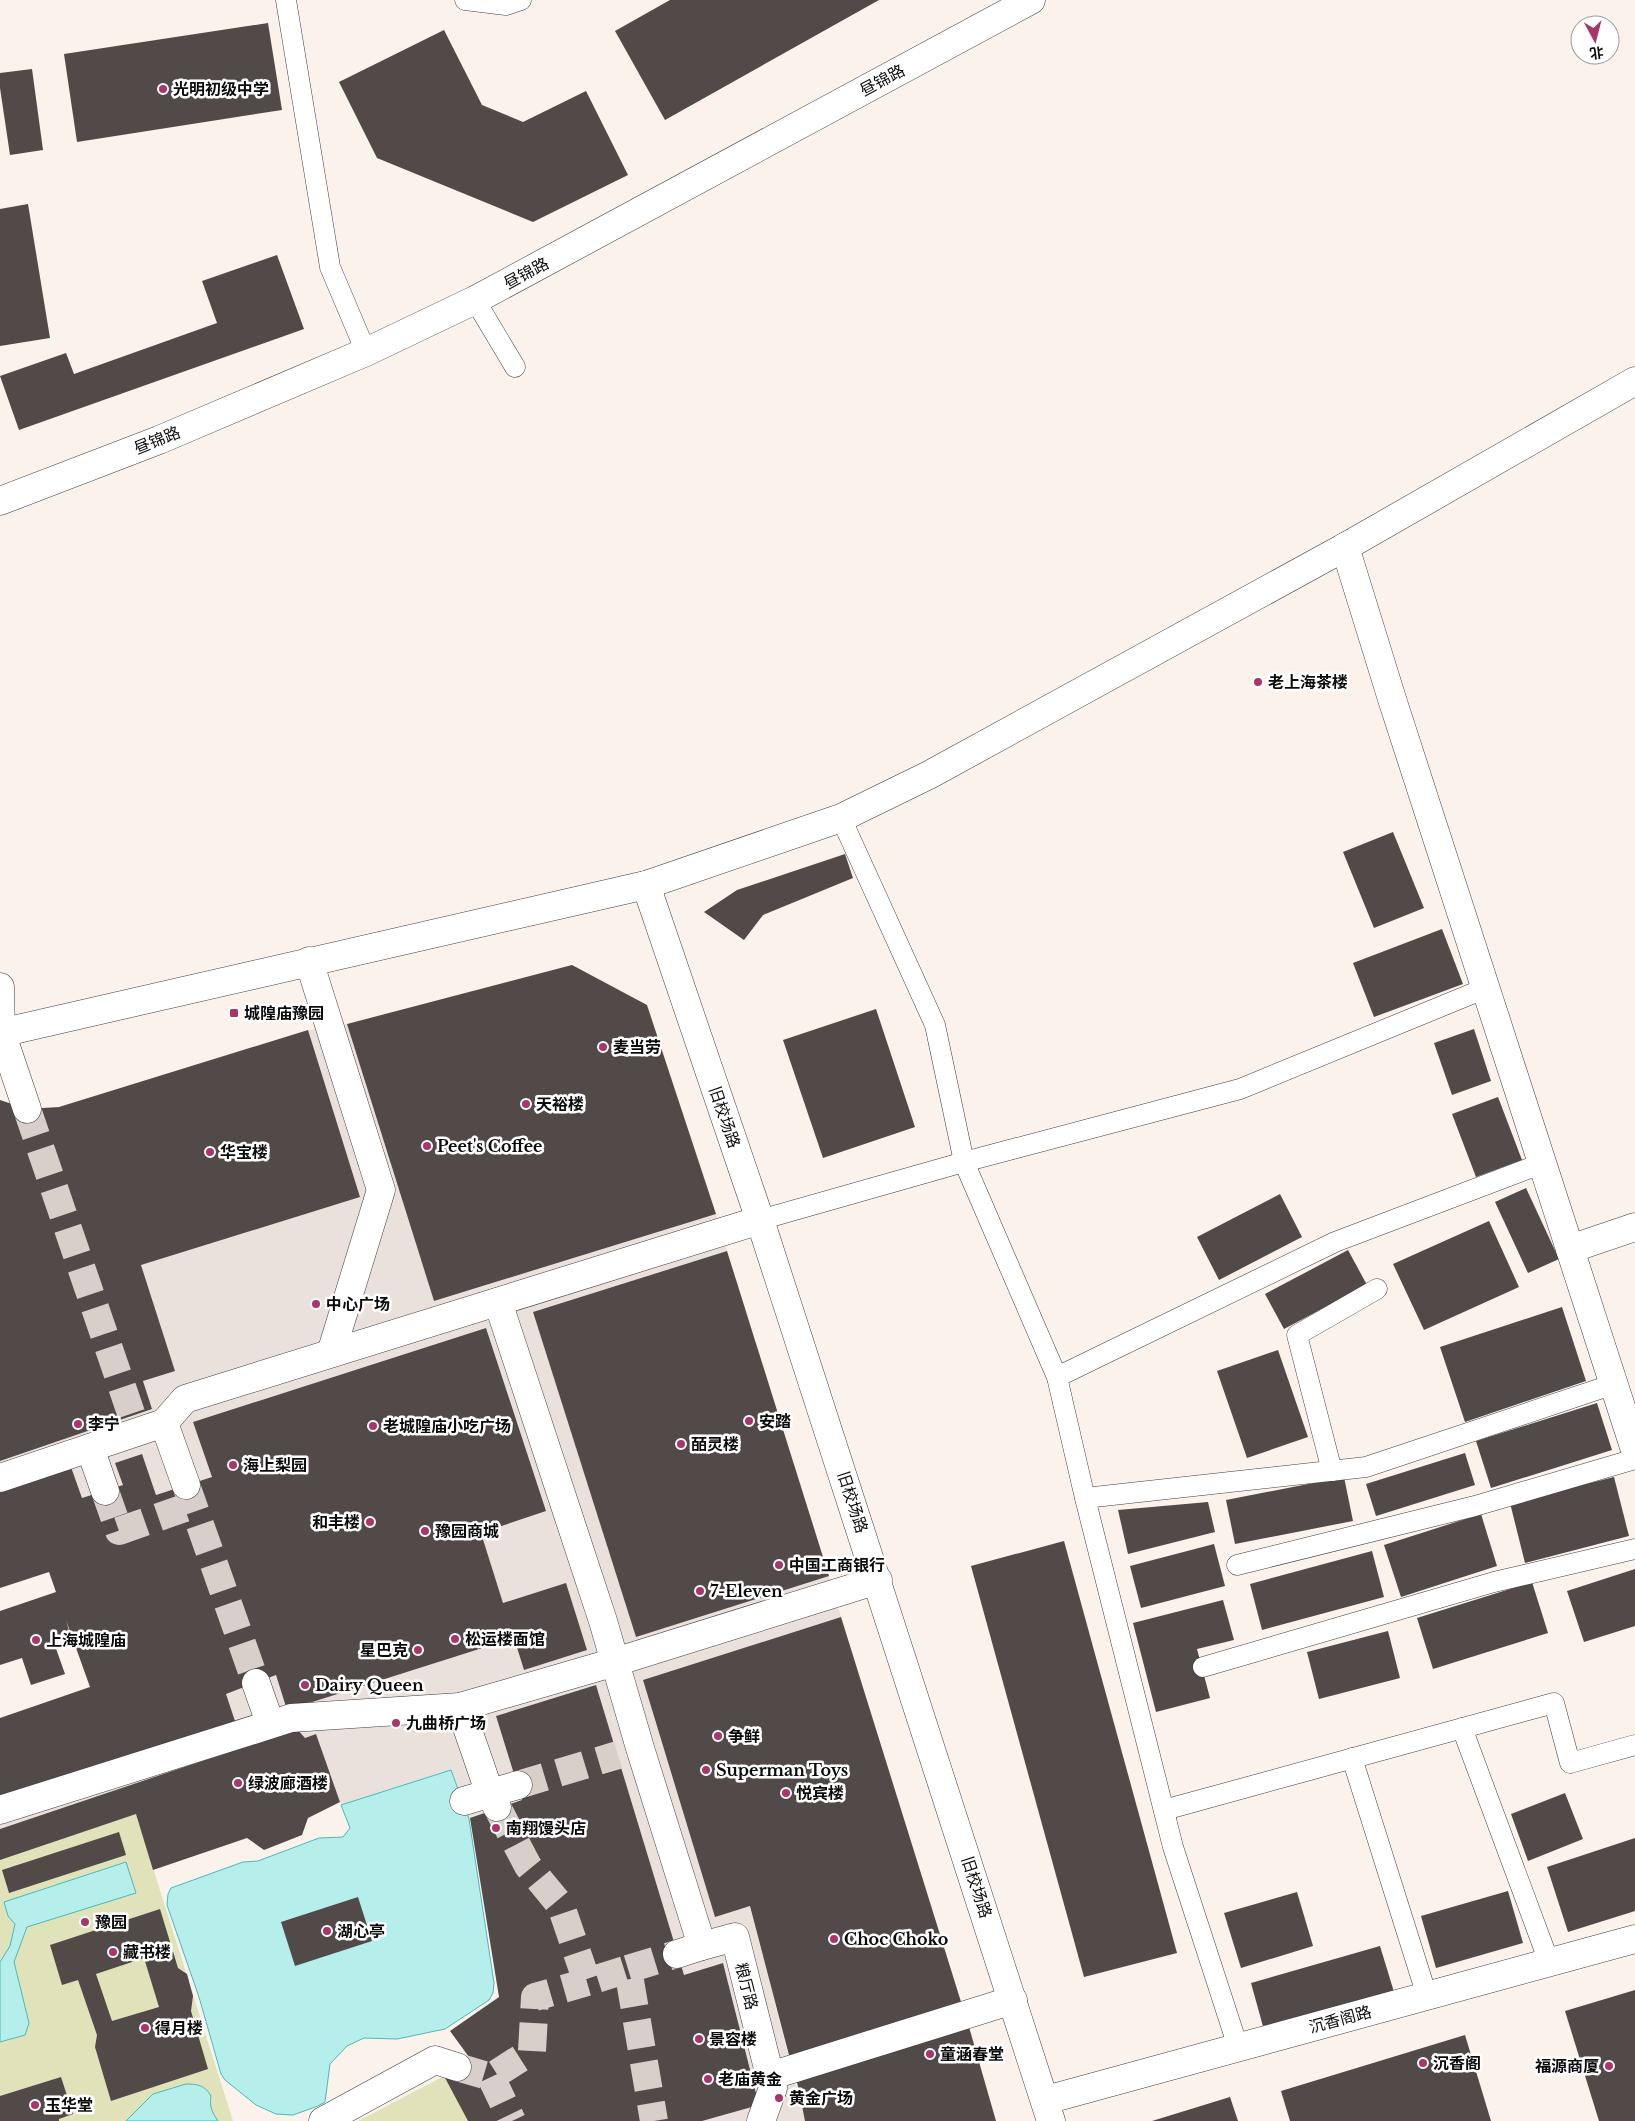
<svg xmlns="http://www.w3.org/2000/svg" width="1635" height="2121" viewBox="0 0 1635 2121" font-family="'Libre Baskerville','Noto Sans SC',serif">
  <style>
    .green { fill: #e0e2ba }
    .plaza { fill: #ebe1dc }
    .water { fill: #b6eeeb; stroke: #47bbb8 }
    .building { fill: #524949; fill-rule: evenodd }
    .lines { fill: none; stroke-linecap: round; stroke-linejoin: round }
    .street-tunnel { stroke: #d8cfca; stroke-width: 28; stroke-dasharray: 28 14; stroke-linecap: butt }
    .lane-casing { stroke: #3e3e3e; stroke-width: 21 }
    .street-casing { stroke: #3e3e3e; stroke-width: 29 }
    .lane { stroke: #fff; stroke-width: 20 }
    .street { stroke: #fff; stroke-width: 28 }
    .poi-dot { fill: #a9356c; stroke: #fff; stroke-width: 2 }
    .labels { text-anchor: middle; stroke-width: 5; stroke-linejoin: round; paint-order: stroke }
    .street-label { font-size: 16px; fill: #0b0b0b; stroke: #fff }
    .poi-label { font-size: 16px; font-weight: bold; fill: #0b0b0b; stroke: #fff; text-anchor: start }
  </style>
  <rect width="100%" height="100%" fill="#fcf2ec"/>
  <!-- green -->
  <g class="green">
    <polygon points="127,1786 233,2121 0,2121 0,1829"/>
    <polygon points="444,2076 468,2121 358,2121"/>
  </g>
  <!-- plaza -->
  <polygon class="plaza" points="347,1024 434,1301 716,1214 727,1251 533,1312 636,1636 829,1576 841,1617 643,1680 715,1916 750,1906 805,2121 702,2121 759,2105 756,2092 723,1963 684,1975 596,1685 496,1716 522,1800 469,1819 451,1770 341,1805 316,1734 305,1738 297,1729 0,1829 0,1801 235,1721 226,1694 276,1675 287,1710 514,1638 524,1670 587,1650 503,1603 481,1533 546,1511 486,1328 193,1422 212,1477 156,1495 141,1454 116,1463 123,1485 82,1498 71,1467 0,1490 0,1461 152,1409 143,1381 175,1371 141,1265 360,1197 308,1030"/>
  <!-- water -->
  <g class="water">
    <polygon points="451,1770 469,1819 494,1983 493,1993 489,2000 445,2029 397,2039 364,2038 347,2046 330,2064 325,2102 318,2106 293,2115 276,2114 256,2105 225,2080 221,2074 199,1997 167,1905 168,1894 171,1888 243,1862 258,1861 319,1838 343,1837 350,1828 341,1805"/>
    <polygon points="126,1862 136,1893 27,1927 14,1962 29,2023 25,2035 0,2042 0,1962 10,1946 15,1924 8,1916 4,1902"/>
    <path d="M186 2084C197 2084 205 2085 211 2096 209 2106 212 2112 218 2121H126L153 2094Z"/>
  </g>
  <!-- building -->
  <g class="building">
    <polygon points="670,0 879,0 665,120 615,31"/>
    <polygon points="268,23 282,110 77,142 64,54"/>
    <polygon points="444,30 482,105 523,122 586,91 628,175 533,222 377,158 339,82"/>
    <polygon points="32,69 43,150 10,155 0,88 0,73"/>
    <polygon points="28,204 50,338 0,346 0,209"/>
    <polygon points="277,255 304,329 19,430 0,376 66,353 74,374 217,323 202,281"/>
    <polygon points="1393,832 1424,908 1374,928 1343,852"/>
    <polygon points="845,854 853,878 763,915 744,940 704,912 737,890"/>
    <polygon points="1442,929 1463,984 1374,1017 1353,963"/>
    <polygon points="572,965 647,1005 716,1214 434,1301 347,1024"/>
    <polygon points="876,1009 915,1127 823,1158 783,1040"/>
    <polygon points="1474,1029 1491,1081 1452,1095 1434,1043"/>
    <polygon points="308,1030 360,1197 141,1265 175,1371 143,1381 152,1409 0,1461 0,1100 27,1109 59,1107"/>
    <polygon points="1498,1097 1522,1160 1476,1177 1452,1114"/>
    <polygon points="1526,1188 1559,1259 1528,1273 1495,1202"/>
    <polygon points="1280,1194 1302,1237 1219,1280 1197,1237"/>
    <polygon points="1489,1221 1519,1287 1424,1330 1393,1264"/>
    <polygon points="1348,1250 1367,1285 1284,1329 1265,1294"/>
    <polygon points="727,1251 829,1576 636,1637 533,1312"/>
    <polygon points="1562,1307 1586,1381 1465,1422 1440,1347"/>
    <polygon points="486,1328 546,1511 481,1533 503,1603 566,1583 587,1650 524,1670 514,1638 287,1710 276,1675 226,1694 235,1721 0,1801 0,1718 90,1687 66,1620 70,1634 53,1640 65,1674 31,1685 22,1658 0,1665 0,1611 56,1592 49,1572 0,1588 0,1490 71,1467 82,1498 123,1485 115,1463 142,1454 156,1495 212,1477 193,1422"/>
    <polygon points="1278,1350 1308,1437 1247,1458 1217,1371"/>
    <polygon points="1597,1403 1612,1450 1491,1488 1476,1441"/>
    <polygon points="1465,1453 1475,1485 1376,1516 1366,1484"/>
    <polygon points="1344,1477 1353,1521 1235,1544 1226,1500"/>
    <polygon points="1614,1477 1629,1536 1525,1563 1510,1503"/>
    <polygon points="1208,1502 1215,1532 1128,1554 1118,1510"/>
    <polygon points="1481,1514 1497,1566 1401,1597 1384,1545"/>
    <polygon points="1064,1541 1177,1953 1084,1977 971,1566"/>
    <polygon points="1214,1544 1225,1586 1141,1608 1130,1566"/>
    <polygon points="1372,1551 1384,1597 1262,1630 1250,1584"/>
    <polygon points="1635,1569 1635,1626 1584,1642 1567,1591"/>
    <polygon points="1532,1582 1548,1633 1433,1669 1417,1618"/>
    <polygon points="1223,1600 1234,1640 1197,1649 1210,1698 1156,1712 1133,1623"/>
    <polygon points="841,1617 962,2005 790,2059 750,1906 715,1917 643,1680"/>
    <polygon points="1388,1631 1400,1678 1319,1699 1307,1652"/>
    <polygon points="596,1685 684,1975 723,1963 759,2105 702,2121 468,2121 444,2076 469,2057 450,2031 499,1997 470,1818 522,1800 496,1716"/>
    <polygon points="297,1729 305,1738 316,1734 340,1802 308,1818 302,1835 264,1850 247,1838 153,1870 136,1814 0,1860 0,1829"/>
    <polygon points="1565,1793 1583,1839 1528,1861 1511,1814"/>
    <polygon points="119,1832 126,1855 9,1893 2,1870"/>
    <polygon points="1635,1838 1635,1911 1568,1932 1547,1867"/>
    <polygon points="1508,1891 1523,1943 1436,1968 1421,1916"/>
    <polygon points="1297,1892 1313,1946 1241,1968 1224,1913"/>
    <polygon points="358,1897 372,1941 295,1966 281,1922"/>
    <path d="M160 1909 178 1968 187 1974 193 1996 191 2011 208 2069 111 2101 95 2047 97 2035 78 1980 62 1985 50 1945ZM144 1958 159 2007 112 2021 96 1974Z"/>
    <polygon points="1380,1946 1394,1992 1264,2030 1251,1983"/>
    <polygon points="1635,1990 1635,2121 1599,2121 1565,2011"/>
    <polygon points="969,2027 996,2121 805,2121 797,2082"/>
    <polygon points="1465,2035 1491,2121 1290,2121 1281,2091"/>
    <polygon points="61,2077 73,2114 59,2119 59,2121 0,2121 0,2096"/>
    <polygon points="1230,2097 1238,2121 1152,2121"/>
  </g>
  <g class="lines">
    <!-- street-tunnel -->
    <g class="street-tunnel">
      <polyline points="27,1109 132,1416"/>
      <polyline points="186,1485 256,1683"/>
      <polyline points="105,1491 119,1531 193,1505"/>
      <polyline points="518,1785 618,1755"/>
      <polyline points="497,1807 528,1866 561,1906 587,1982 628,1969 654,2121"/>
      <polyline points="628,1969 677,1954"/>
      <polyline points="457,2067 491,2077 532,2051 535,1997 587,1982"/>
      <polyline points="491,2077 512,2121"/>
    </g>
    <!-- lane casing -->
    <g class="lane-casing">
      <g id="lane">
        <polyline points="286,0 330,267 366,352"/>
        <polyline points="465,0 506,5 521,0"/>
        <polyline points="475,300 515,367"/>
        <polyline points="841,818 935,1025 964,1162 1057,1377 1085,1498 1173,1847 1238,2047"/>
        <polyline points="760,1220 964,1162 1240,1089 1486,988"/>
        <polyline points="1057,1377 1335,1242 1543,1163"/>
        <polyline points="1332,1471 1297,1335 1377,1289"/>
        <polyline points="1085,1498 1366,1467 1614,1384"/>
        <polyline points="1237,1565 1475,1506 1635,1459"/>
        <polyline points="1203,1667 1494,1582 1635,1549"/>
        <polyline points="1462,1728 1549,1962"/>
        <polyline points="1352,1758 1427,1996"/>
        <polyline points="1164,1810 1554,1703 1570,1763 1635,1745"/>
      </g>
    </g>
    <!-- street casing -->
    <g class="street-casing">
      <g id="street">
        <polyline points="0,501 159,440 366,352 475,300 1031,0"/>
        <polyline points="1345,547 1392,699 1635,1450"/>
        <polyline points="646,885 760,1220 1051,2121"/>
        <polyline points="309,961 381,1190 331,1353"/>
        <polyline points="0,987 1,1032 27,1109"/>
        <polyline points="0,1033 646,885 841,818 929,775 1345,547 1635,381"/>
        <polyline points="1570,1249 1635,1227"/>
        <polyline points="498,1302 603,1621 640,1748 702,1946 735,1937 773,2088 761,2121"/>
        <polyline points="164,1423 186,1485"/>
        <polyline points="90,1448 105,1491"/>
        <polyline points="0,1478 164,1423 185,1399 760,1220"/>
        <polyline points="256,1683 270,1723"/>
        <polyline points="460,1707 490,1794 497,1807"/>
        <polyline points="464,1801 518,1785"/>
        <polyline points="0,1810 291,1718 460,1707 615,1662 878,1580"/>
        <polyline points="677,1954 702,1946"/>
        <polyline points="770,2076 1013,2000"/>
        <polyline points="1046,2100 1635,1939"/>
        <polyline points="323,2121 435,2060 457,2067"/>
      </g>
    </g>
    <!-- lane -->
    <use href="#lane" class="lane"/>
    <!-- street -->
    <use href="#street" class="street"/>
  </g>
  <!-- markers -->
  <g class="poi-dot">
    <circle cx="163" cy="89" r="5"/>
    <circle cx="1258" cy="682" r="5"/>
    <rect x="229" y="1008" width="10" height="10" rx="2.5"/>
    <circle cx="603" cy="1047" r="5"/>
    <circle cx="526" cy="1104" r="5"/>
    <circle cx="427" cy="1146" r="5"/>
    <circle cx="210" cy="1152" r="5"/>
    <circle cx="316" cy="1304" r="5"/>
    <circle cx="749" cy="1421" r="5"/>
    <circle cx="78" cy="1424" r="5"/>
    <circle cx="373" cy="1426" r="5"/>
    <circle cx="681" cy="1444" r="5"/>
    <circle cx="233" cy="1465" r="5"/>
    <circle cx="370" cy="1522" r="5"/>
    <circle cx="425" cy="1531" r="5"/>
    <circle cx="779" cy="1565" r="5"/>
    <circle cx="700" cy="1591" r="5"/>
    <circle cx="455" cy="1639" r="5"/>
    <circle cx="36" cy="1640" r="5"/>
    <circle cx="418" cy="1650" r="5"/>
    <circle cx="305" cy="1685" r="5"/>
    <circle cx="396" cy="1723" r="5"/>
    <circle cx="718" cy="1736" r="5"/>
    <circle cx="706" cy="1770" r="5"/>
    <circle cx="238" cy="1783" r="5"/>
    <circle cx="786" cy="1793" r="5"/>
    <circle cx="496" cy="1828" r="5"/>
    <circle cx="85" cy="1922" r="5"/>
    <circle cx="327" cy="1931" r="5"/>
    <circle cx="834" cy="1939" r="5"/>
    <circle cx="113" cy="1952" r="5"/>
    <circle cx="145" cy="2028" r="5"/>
    <circle cx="699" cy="2039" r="5"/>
    <circle cx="930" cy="2054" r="5"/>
    <circle cx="1423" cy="2063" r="5"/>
    <circle cx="1609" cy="2066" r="5"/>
    <circle cx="708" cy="2079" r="5"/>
    <circle cx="779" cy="2098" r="5"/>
    <circle cx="35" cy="2105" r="5"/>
  </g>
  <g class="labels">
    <!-- street labels -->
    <g class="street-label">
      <text transform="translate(882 80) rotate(-28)" y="6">昼锦路</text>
      <text transform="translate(526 273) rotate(-28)" y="6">昼锦路</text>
      <text transform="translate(157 440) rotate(-22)" y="6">昼锦路</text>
      <text transform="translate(725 1117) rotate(71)" y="6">旧校场路</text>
      <text transform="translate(853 1502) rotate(72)" y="6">旧校场路</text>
      <text transform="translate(977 1887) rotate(72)" y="6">旧校场路</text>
      <text transform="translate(747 1986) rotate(76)" y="6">粮厅路</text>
      <text transform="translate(1340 2019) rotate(-15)" y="6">沉香阁路</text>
    </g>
    <!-- poi labels -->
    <g class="poi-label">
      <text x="173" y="95">光明初级中学</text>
      <text x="1268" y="688">老上海茶楼</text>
      <text x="244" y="1019">城隍庙豫园</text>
      <text x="613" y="1053">麦当劳</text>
      <text x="536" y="1110">天裕楼</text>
      <text x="437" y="1152">Peet's Coffee</text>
      <text x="220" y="1158">华宝楼</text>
      <text x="326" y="1310">中心广场</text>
      <text x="759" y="1427">安踏</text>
      <text x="88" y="1430">李宁</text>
      <text x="383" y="1432">老城隍庙小吃广场</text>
      <text x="691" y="1450">皕灵楼</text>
      <text x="243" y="1471">海上梨园</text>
      <text x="360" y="1528" text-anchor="end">和丰楼</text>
      <text x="435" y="1537">豫园商城</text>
      <text x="789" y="1571">中国工商银行</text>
      <text x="710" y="1597">7-Eleven</text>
      <text x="465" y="1645">松运楼面馆</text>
      <text x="46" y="1646">上海城隍庙</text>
      <text x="408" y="1656" text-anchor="end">星巴克</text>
      <text x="315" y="1691">Dairy Queen</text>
      <text x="406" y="1729">九曲桥广场</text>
      <text x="728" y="1742">争鲜</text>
      <text x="716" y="1776">Superman Toys</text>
      <text x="248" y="1789">绿波廊酒楼</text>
      <text x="796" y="1799">悦宾楼</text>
      <text x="506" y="1834">南翔馒头店</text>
      <text x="95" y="1928">豫园</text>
      <text x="337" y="1937">湖心亭</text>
      <text x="844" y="1945">Choc Choko</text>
      <text x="123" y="1958">藏书楼</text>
      <text x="155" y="2034">得月楼</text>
      <text x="709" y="2045">景容楼</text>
      <text x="940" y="2060">童涵春堂</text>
      <text x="1433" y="2069">沉香阁</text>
      <text x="1599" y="2072" text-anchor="end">福源商厦</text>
      <text x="718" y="2085">老庙黄金</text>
      <text x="789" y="2104">黄金广场</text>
      <text x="45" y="2111">玉华堂</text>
    </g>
  </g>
  <!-- north arrow -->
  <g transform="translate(1595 40) rotate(173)"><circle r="24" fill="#ffffff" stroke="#9d9d9d"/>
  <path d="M0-4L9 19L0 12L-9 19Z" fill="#a9356c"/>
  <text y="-8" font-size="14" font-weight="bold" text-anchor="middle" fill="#0b0b0b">北</text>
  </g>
</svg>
